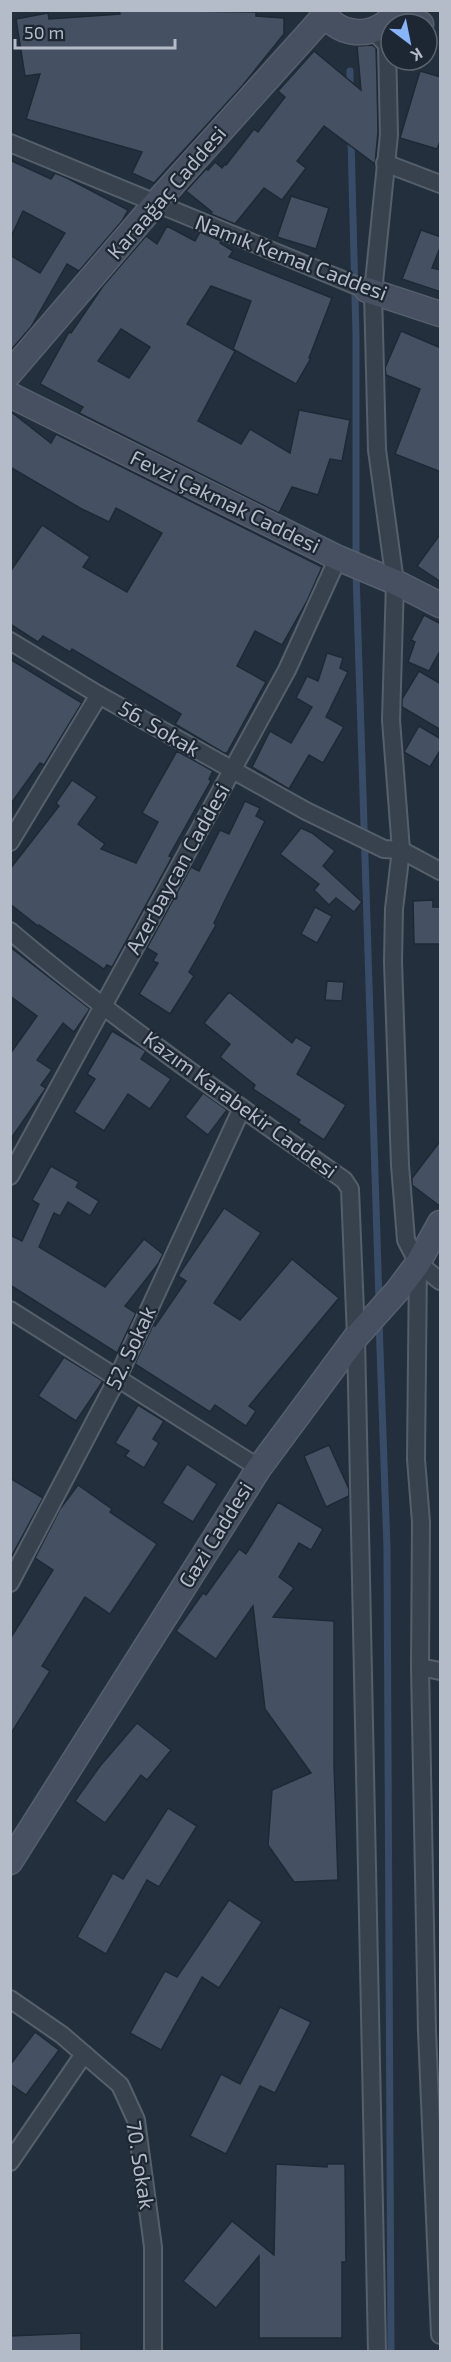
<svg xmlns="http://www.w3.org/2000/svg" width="451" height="2362" viewBox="0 0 451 2362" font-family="'Exo 2',sans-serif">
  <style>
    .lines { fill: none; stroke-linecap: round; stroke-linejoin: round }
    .stream { stroke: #394c67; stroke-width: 7 }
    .building { fill: #455162; stroke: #1f2835; stroke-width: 1.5; fill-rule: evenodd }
    .street-casing { stroke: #565f6c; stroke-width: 20 }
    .secondary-casing { stroke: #565f6c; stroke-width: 27 }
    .street { stroke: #38414e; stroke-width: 16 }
    .secondary { stroke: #465061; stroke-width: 24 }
    .labels { text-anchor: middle; stroke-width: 4.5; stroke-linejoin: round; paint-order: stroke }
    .street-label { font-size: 21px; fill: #b4bcc9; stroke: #1d2633 }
  </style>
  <rect width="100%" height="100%" fill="#242f3e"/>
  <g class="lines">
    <!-- stream -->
    <g class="stream">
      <polyline points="350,71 350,90"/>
      <polyline points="351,140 356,336 356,561"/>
      <polyline points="356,572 379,1301"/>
      <polyline points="379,1321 387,1548 391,2352"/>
    </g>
  </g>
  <!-- building -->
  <g class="building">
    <polygon points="119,10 256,12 256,16 284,18 284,34 243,85 154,183 132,173 142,152 26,119 40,74 25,76 16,19 48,13 49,19 120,14"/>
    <polygon points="372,45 376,48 377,81 378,132 375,164 324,126 297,161 306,168 282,200 264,188 235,224 211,214 212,212 186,191 206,169 208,170 215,162 222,168 225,164 226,165 254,129 258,132 285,97 278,91 314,51 361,90 357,46"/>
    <polygon points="420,71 441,77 441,139 437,149 400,138"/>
    <polygon points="10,160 51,179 55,173 67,178 128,210 122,221 79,271 67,264 31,327 10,351 10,255 40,273 65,233 23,211 10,239"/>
    <polygon points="291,196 329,208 316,249 277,237"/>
    <path d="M167 226 195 241 200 232 221 241 220 243 233 251 229 257 332 298 309 358H311L296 384 233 349 251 301 211 286 187 324 235 351 198 421 241 444 250 429 290 453 299 410 350 420 342 461 330 459 318 495 292 487 279 513 79 413 83 407 40 384 69 332 71 333 103 286 146 236 157 244ZM121 329 150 347 129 378 98 361Z"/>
    <polygon points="421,230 441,237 441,245 432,268 441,270 441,292 402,279"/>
    <polygon points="401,331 441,348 441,472 395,454 420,389 386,375 385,368"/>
    <polygon points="10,411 51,443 56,434 322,567 307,601 282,645 255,631 237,666 266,682 227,753 224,753 175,724 181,714 72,649 70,652 43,636 38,642 10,624 10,572 42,525 90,557 83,567 127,592 162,533 116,508 109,522 80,508 10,467"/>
    <polygon points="441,533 441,582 417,566"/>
    <polygon points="424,615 441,624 441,649 429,671 408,662 415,642 411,640"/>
    <polygon points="327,653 343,658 340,668 348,672 326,717 344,727 323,763 309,755 289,789 252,767 270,731 291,743 312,707 296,698 307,676 318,681"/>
    <polygon points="10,659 82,703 44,765 40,763 10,805"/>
    <polygon points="419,671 441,684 441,730 402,707 402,699"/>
    <polygon points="419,726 441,739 441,749 430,767 404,752"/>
    <polygon points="177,751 213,771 209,779 211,781 169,856 172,857 112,967 107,965 104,969 39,925 38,926 10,904 10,869 59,806 56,803 72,780 97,797 78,824 105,844 101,849 136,863 158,822 142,813"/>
    <polygon points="245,801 260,808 256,816 265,821 227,896 214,923 216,925 189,972 194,976 170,1014 139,994 158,963 153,961 157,954 147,948 191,867 199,871 220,830 229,834"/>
    <polygon points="301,828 312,833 335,851 323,866 362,902 354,912 336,898 329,905 314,890 319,884 280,854"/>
    <polygon points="433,900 433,907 441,907 441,944 414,944 413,901"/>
    <polygon points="315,907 332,916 317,943 301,934"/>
    <polygon points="10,947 90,1009 74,1032 63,1023 37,1060 52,1070 41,1085 46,1088 10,1140 10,1054 37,1016 10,996"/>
    <polygon points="327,981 344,982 342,1001 325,1000"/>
    <polygon points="229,992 292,1043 296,1037 312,1047 297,1074 346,1105 324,1140 298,1123 300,1120 253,1089 255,1085 220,1057 230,1044 204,1023"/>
    <polygon points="112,1031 146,1051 141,1059 171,1079 150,1109 128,1094 104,1131 74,1112 95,1079 87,1074"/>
    <polygon points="203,1093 227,1110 208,1135 185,1117"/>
    <polygon points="441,1140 441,1207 412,1185 412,1178"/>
    <polygon points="51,1166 79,1182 76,1187 99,1201 90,1216 68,1202 60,1216 54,1213 39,1247 105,1287 144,1239 163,1254 158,1264 125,1306 136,1313 117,1353 10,1285 10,1235 22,1241 39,1204 32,1200"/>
    <polygon points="224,1208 261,1233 214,1303 240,1320 292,1259 339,1298 249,1406 256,1411 246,1426 215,1405 210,1412 135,1364 153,1325 155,1326 186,1281 178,1276"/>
    <polygon points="64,1357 103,1381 76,1421 38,1396"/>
    <polygon points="138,1405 164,1421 153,1439 159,1443 144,1468 125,1456 129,1451 115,1443"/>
    <polygon points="329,1445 349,1489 349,1496 326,1507 304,1456"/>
    <polygon points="187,1464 217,1484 193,1522 162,1503"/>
    <polygon points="10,1478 43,1498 10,1559"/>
    <polygon points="78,1485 112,1509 110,1512 157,1544 110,1614 85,1597 42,1666 50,1671 10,1735 10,1639 53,1570 35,1558 60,1509"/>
    <polygon points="278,1502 323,1529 311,1550 299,1543 279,1577 294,1588 273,1617 334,1621 334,1764 338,1880 294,1882 268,1845 272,1790 311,1773 265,1709 253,1606 216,1659 176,1631 203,1593 206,1595 239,1549 246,1554"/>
    <polygon points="137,1723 171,1750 147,1780 141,1775 105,1823 75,1801 100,1766"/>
    <polygon points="168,1808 197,1826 159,1887 147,1880 106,1954 77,1937 113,1873 123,1879"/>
    <polygon points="229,1900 262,1922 219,1988 202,1977 161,2050 130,2033 165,1971 177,1977"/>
    <polygon points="280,2007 311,2022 275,2093 260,2086 226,2154 190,2136 221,2074 240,2084"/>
    <polygon points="35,2032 59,2050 26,2095 10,2084 10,2065"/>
    <polygon points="276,2164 327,2167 327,2164 345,2164 346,2262 342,2262 342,2338 259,2338 259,2256 216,2308 183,2281 232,2221 274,2255"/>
    <polygon points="81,2333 81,2352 10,2352 10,2336"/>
  </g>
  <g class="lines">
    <!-- street casing -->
    <g class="street-casing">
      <g id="street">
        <polyline points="374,31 387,45 389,135 373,292 377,450 395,582 391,720 401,850 394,909 393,962 400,1165 406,1240 418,1263 416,1459 421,1522 420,1667 427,2031 440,2335"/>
        <polyline points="10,143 367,290"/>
        <polyline points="385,163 440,184"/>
        <polyline points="10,641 99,695 306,811 384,849 401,850 440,871"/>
        <polyline points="10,842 99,695"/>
        <path d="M10 931C116 1021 231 1101 344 1180L350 1189 356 1337 377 2352"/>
        <polyline points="10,1176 287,670 338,558"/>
        <polyline points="418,1263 440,1281"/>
        <polyline points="10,1310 259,1468"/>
        <polyline points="10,1583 117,1379 242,1108"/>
        <polyline points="420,1667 440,1671"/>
        <polyline points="10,1999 62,2035 120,2085 136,2120 153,2247 153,2352"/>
        <polyline points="10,2162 84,2054"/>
      </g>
    </g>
    <!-- secondary casing -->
    <g class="secondary-casing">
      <g id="secondary">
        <path d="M322 10C339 40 380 39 397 10"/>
        <polyline points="396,13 421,24"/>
        <polyline points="367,290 440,314"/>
        <polyline points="10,373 155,204 325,15"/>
        <polyline points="10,395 338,558 395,582 440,605"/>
        <polyline points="10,1862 259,1468 356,1337 398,1290 418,1263 440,1223"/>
      </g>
    </g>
    <!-- street -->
    <use href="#street" class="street"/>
    <!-- secondary -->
    <use href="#secondary" class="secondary"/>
  </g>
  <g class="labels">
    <!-- street labels -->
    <g class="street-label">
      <text transform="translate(167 193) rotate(-49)" y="7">Karaağaç Caddesi</text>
      <text transform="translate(291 258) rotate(21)" y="7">Namık Kemal Caddesi</text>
      <text transform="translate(225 502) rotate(26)" y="7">Fevzi Çakmak Caddesi</text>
      <text transform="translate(159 729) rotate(30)" y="7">56. Sokak</text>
      <text transform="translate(178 869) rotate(-61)" y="7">Azerbaycan Caddesi</text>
      <text transform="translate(240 1105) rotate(36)" y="7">Kazım Karabekir Caddesi</text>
      <text transform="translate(131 1348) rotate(-65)" y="7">52. Sokak</text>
      <text transform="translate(216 1535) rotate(-58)" y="7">Gazi Caddesi</text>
      <text transform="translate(140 2165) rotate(81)" y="7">70. Sokak</text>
    </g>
  </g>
  <!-- border -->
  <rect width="451" height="2362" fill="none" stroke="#b4bcc9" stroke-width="24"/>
  <!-- north arrow -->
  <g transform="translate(409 42) rotate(148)"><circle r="28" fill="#1d2633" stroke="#59626f" stroke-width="1.5"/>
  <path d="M0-4.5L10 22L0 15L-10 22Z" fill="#8ab4f8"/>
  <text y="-9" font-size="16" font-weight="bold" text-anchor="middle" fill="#b4bcc9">K</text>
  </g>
  <!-- scale -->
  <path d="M15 39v9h160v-9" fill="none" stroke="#b4bcc9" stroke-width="3"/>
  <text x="24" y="39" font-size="18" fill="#b4bcc9" stroke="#1d2633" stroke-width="4.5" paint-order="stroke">50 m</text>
</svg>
